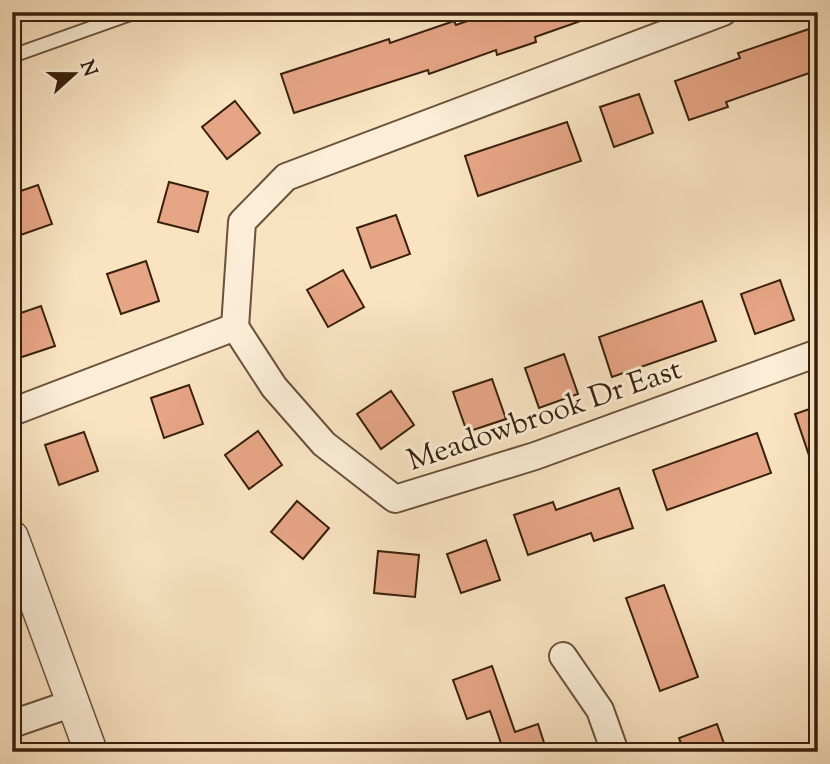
<svg xmlns="http://www.w3.org/2000/svg" width="830" height="764" viewBox="0 0 830 764" font-family="'Sorts Mill Goudy',serif">
  <style>
    .building { fill: #e6a585; stroke: #39200e; stroke-width: 2 }
    .lines { fill: none; stroke-linecap: round; stroke-linejoin: round }
    .service-casing { stroke: #69513b; stroke-width: 16 }
    .minor-casing { stroke: #69513b; stroke-width: 30 }
    .tertiary-casing { stroke: #69513b; stroke-width: 35 }
    .service { stroke: #fbedd7; stroke-width: 12 }
    .minor { stroke: #fbedd7; stroke-width: 26 }
    .tertiary { stroke: #fbedd7; stroke-width: 32 }
    .labels { text-anchor: middle; stroke-width: 6; stroke-linejoin: round; paint-order: stroke }
    .street-label { font-size: 30px; fill: #39200e; stroke: #fbedd7 }
  </style>
  <rect width="100%" height="100%" fill="#f9e3c1"/>
  <filter id="stains"><feTurbulence type="fractalNoise" baseFrequency=".00286" numOctaves="4"/><feColorMatrix values="0 0 0 0 .2 0 0 0 0 .09 0 0 0 0 .02 0 0 0 .5 -.17"/></filter>
  <radialGradient id="worn" r=".72"><stop offset=".6" stop-color="#630" stop-opacity="0"/><stop offset="1" stop-color="#630" stop-opacity=".3"/></radialGradient>
  <!-- building -->
  <g class="building">
    <polygon points="493,12 597,12 598,15 535,37 536,42 497,55 496,50 429,74 428,70 294,113 281,74 389,39 390,43 454,21 456,25"/>
    <polygon points="818,26 818,70 726,102 728,107 689,120 675,81 740,58 738,53"/>
    <polygon points="639,94 653,133 614,147 600,107"/>
    <polygon points="235,101 260,133 227,159 202,127"/>
    <polygon points="567,122 581,161 478,196 465,156"/>
    <polygon points="169,182 208,192 198,232 158,222"/>
    <polygon points="38,185 52,224 12,238 12,194"/>
    <polygon points="396,215 410,254 371,268 357,228"/>
    <polygon points="146,261 159,301 121,314 107,274"/>
    <polygon points="343,270 364,307 328,327 307,290"/>
    <polygon points="780,280 794,320 755,334 741,294"/>
    <polygon points="702,301 716,341 612,377 599,337"/>
    <polygon points="41,306 55,346 16,359 12,349 12,316"/>
    <polygon points="564,354 578,394 539,408 525,368"/>
    <polygon points="492,379 506,419 467,432 453,392"/>
    <polygon points="189,385 203,424 164,438 151,398"/>
    <polygon points="391,391 414,425 381,449 357,414"/>
    <polygon points="818,406 818,472 815,473 795,414"/>
    <polygon points="258,431 282,465 249,489 225,455"/>
    <polygon points="84,432 98,471 59,485 45,445"/>
    <polygon points="757,433 771,473 667,510 653,470"/>
    <polygon points="619,488 633,528 594,541 591,533 528,555 514,515 553,502 556,510"/>
    <polygon points="297,501 329,528 303,559 271,532"/>
    <polygon points="486,540 500,580 461,593 447,554"/>
    <polygon points="378,551 419,555 415,597 374,593"/>
    <polygon points="664,585 698,677 660,691 626,598"/>
    <polygon points="492,666 515,732 538,724 547,752 504,752 490,711 467,719 453,680"/>
    <polygon points="717,724 727,752 684,752 679,738"/>
  </g>
  <g class="lines">
    <!-- service casing -->
    <g class="service-casing">
      <polyline id="service" points="12,56 136,12"/>
    </g>
    <!-- minor casing -->
    <g class="minor-casing">
      <g id="minor">
        <polyline points="235,327 274,387 324,444 395,499 535,456 818,353"/>
        <polyline points="235,327 242,222 286,177 723,12"/>
        <polyline points="12,412 235,327"/>
        <polyline points="563,656 600,710 615,752"/>
        <polyline points="12,724 73,703"/>
      </g>
    </g>
    <!-- tertiary casing -->
    <g class="tertiary-casing">
      <polyline id="tertiary" points="12,537 91,752"/>
    </g>
    <!-- service -->
    <use href="#service" class="service"/>
    <!-- minor -->
    <use href="#minor" class="minor"/>
    <!-- tertiary -->
    <use href="#tertiary" class="tertiary"/>
  </g>
  <g class="labels">
    <!-- street labels -->
    <g class="street-label">
      <text transform="translate(544 414) rotate(-19)" y="10">Meadowbrook Dr East</text>
    </g>
  </g>
  <!-- margin -->
  <rect width="830" height="764" fill="none" stroke="#f9e3c1" stroke-width="42"/>
  <rect x="14" y="14" width="802" height="736" fill="none" stroke="#39200e" stroke-width="3.5"/>
  <rect x="21" y="21" width="788" height="722" fill="none" stroke="#39200e" stroke-width="2"/>
  <!-- north arrow -->
  <g transform="translate(74 74) rotate(69)" stroke="#fbedd7" stroke-width="5" paint-order="stroke">
  <path d="M0-5L12 26L0 18L-12 26Z" fill="#39200e"/>
  <text y="-10" font-size="19" font-weight="bold" text-anchor="middle" fill="#39200e">N</text>
  </g>
  <rect width="100%" height="100%" filter="url(#stains)"/>
  <rect width="100%" height="100%" fill="url(#worn)"/>
</svg>
